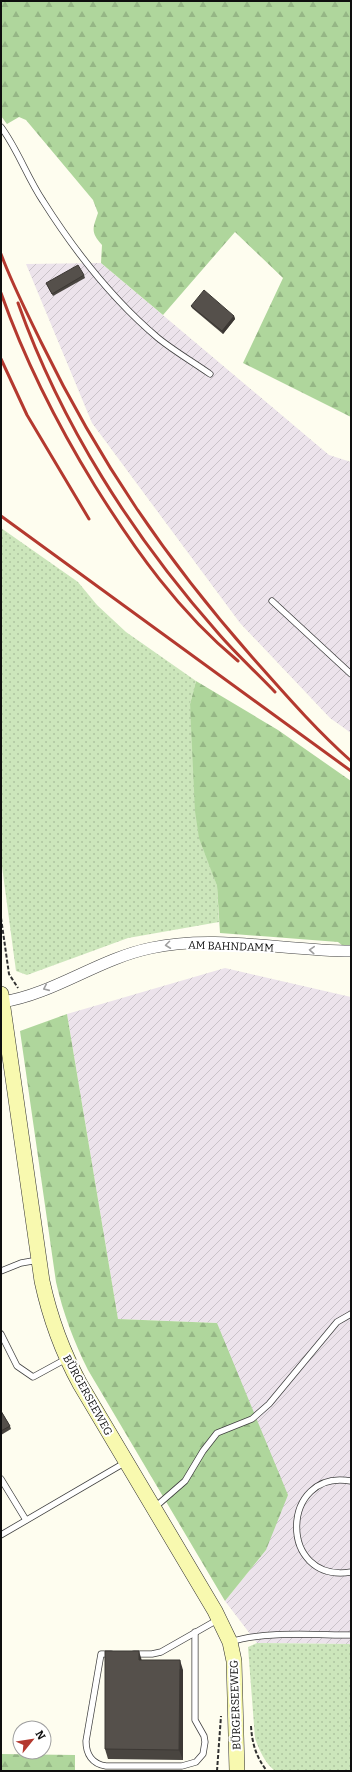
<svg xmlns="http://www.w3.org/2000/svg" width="352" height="1772" viewBox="0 0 352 1772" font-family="Bitter,serif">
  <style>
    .industrial { fill: url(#industrial-furrows) }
    .grass { fill: url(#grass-dots) }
    .forest { fill: url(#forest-firs) }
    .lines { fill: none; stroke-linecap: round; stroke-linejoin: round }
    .lane-casing { stroke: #414141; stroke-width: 7 }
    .street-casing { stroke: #414141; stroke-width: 12 }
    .secondary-casing { stroke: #303030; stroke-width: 16 }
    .path { stroke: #303030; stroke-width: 2; stroke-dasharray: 4 2; stroke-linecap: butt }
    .lane { stroke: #fff; stroke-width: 5.5 }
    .street { stroke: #fff; stroke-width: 11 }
    .secondary { stroke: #f8f9af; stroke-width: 15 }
    .rail { stroke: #b4392f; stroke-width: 3 }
    .wall { fill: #494540 }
    .shaded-wall { fill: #3c3834 }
    .building { fill: #55504b; stroke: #3c3834 }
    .oneway { stroke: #9f9f9f }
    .labels { text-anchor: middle; stroke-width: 4; stroke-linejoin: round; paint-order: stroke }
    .street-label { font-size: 11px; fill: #0e0e0e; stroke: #fff }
  </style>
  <defs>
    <pattern id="industrial-furrows" width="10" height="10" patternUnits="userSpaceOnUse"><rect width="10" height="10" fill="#ece3eb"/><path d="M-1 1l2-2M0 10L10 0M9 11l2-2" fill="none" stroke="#c9c2c8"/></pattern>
    <pattern id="grass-dots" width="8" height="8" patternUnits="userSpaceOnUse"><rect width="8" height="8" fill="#cce6bb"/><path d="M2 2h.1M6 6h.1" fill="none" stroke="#aec4a0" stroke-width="1.8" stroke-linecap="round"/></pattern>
    <pattern id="forest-firs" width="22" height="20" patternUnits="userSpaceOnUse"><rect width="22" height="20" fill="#afd69c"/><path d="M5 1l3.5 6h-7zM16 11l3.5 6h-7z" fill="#95b685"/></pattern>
  </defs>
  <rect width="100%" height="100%" fill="#fefdef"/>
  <!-- industrial -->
  <g class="industrial">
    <polygon points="101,263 329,455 351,462 351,733 330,718 240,623 92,423 26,264"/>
    <polygon points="225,968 351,997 351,1644 257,1643 225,1601 266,1550 217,1323 118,1319 67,1014"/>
  </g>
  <!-- grass -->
  <g class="grass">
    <polygon points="1,528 78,582 97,605 126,632 196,681 190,704 211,868 217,886 219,922 128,938 27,975 16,971 1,859"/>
    <path d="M257 1643 351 1644V1771H275C265 1763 259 1750 255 1738L248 1647Z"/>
  </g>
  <!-- forest -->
  <g class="forest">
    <path d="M1 1H351V417L243 363 283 278 235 232 163 315 101 263 102 245C90 232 93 228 98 213L93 200 26 120 19 117 7 124 1 116Z"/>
    <polygon points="196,681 278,730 351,781 351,952 338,942 220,933 217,886 199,838 195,811 190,704"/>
    <path d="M67 1014 118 1319 217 1323 288 1495 266 1550 225 1601 88 1370C74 1342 63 1313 56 1282L20 1031Z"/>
    <polygon points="1,1754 75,1755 75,1771 1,1771"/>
  </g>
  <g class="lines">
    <!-- lane casing -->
    <g class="lane-casing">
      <g id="lane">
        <path d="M1 127C18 150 27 177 43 201 74 250 113 300 158 338 174 351 193 362 210 374"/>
        <polyline points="272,601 351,674"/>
        <polyline points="1,1271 21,1263 38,1260"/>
        <polyline points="1,1334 17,1366 33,1377 66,1359"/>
        <polyline points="1,1479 26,1520"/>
        <path d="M351 1481C280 1468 277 1584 351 1572"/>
        <polyline points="154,1508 185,1481 203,1451 217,1433 252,1419 269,1404 337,1322 351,1314"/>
        <polyline points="1,1535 126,1462"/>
        <path d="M230 1642C264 1631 314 1635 351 1635"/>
        <path d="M111 1654H101L86 1741C86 1754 92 1764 106 1766H182L196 1762 203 1754 205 1742 204 1736 195 1720V1632"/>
        <polyline points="134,1654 152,1654 161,1652 219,1619"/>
      </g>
    </g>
    <!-- street casing -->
    <g class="street-casing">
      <path id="street" d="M2 1002C54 994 98 959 151 948 216 934 285 951 351 951"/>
    </g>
    <!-- secondary casing -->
    <g class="secondary-casing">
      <path id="secondary" d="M1 994 42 1281C50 1318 62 1351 80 1384L215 1611 230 1642 234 1661 237 1771"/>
    </g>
    <!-- path -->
    <g class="path">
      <polyline points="1,918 9,974 18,988"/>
      <path d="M251 1726C252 1743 256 1757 267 1771"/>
      <polyline points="217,1771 221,1716"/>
    </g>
    <!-- lane -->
    <use href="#lane" class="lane"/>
    <!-- street -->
    <use href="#street" class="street"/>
    <!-- secondary -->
    <use href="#secondary" class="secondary"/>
    <!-- rail -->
    <g class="rail">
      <path d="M1 254C12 284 27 313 41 342 99 461 165 558 252 657 284 693 315 729 351 761"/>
      <path d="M1 293C25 361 57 424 95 486 135 550 179 612 238 661"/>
      <path d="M18 303C61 424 133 537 218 633 236 654 256 672 275 692"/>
      <polyline points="1,359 27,415 89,519"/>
      <polyline points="1,516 351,771"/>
    </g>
  </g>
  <!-- wall -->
  <g class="wall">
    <polygon points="84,275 85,278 53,296 46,283"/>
    <polygon points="191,306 234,316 235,319 223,334 192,308"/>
    <polygon points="1,1411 10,1426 11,1429 1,1435"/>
    <polygon points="142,1660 183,1670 183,1760 108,1759 105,1749"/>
  </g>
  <!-- shaded-wall -->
  <g class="shaded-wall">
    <polygon points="234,316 235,319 223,334 222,331"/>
    <polygon points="139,1651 142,1661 139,1660"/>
    <polygon points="180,1660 183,1670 183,1760 179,1750"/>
  </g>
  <!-- building -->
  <g class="building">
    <polygon points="78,265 84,275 52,294 46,283"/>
    <polygon points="204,290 234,316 222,331 191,306"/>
    <polygon points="1,1411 10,1426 1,1431"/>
    <polygon points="105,1651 139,1651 139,1660 180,1660 179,1750 105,1749"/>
  </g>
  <!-- one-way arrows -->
  <defs><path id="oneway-chevron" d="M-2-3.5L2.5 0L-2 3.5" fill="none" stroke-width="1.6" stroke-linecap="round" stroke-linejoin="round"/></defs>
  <g class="oneway">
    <use href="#oneway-chevron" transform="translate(168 945) rotate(173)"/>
    <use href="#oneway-chevron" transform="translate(312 950) rotate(-176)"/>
    <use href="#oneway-chevron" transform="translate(46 988) rotate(156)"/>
  </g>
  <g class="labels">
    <!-- street labels -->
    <g class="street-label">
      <text transform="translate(231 946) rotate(2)" y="4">AM BAHNDAMM</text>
      <text transform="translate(88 1395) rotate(61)" y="4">BÜRGERSEEWEG</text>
      <text transform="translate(235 1705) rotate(-92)" y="4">BÜRGERSEEWEG</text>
    </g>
  </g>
  <!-- border -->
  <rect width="352" height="1772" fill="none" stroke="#0e0e0e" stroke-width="4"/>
  <!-- north arrow -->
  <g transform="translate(32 1740) rotate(60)"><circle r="19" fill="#ffffff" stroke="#9f9f9f"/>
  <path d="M0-3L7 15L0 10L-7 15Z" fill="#b4392f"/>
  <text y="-6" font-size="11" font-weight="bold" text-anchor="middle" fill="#0e0e0e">N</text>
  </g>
</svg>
